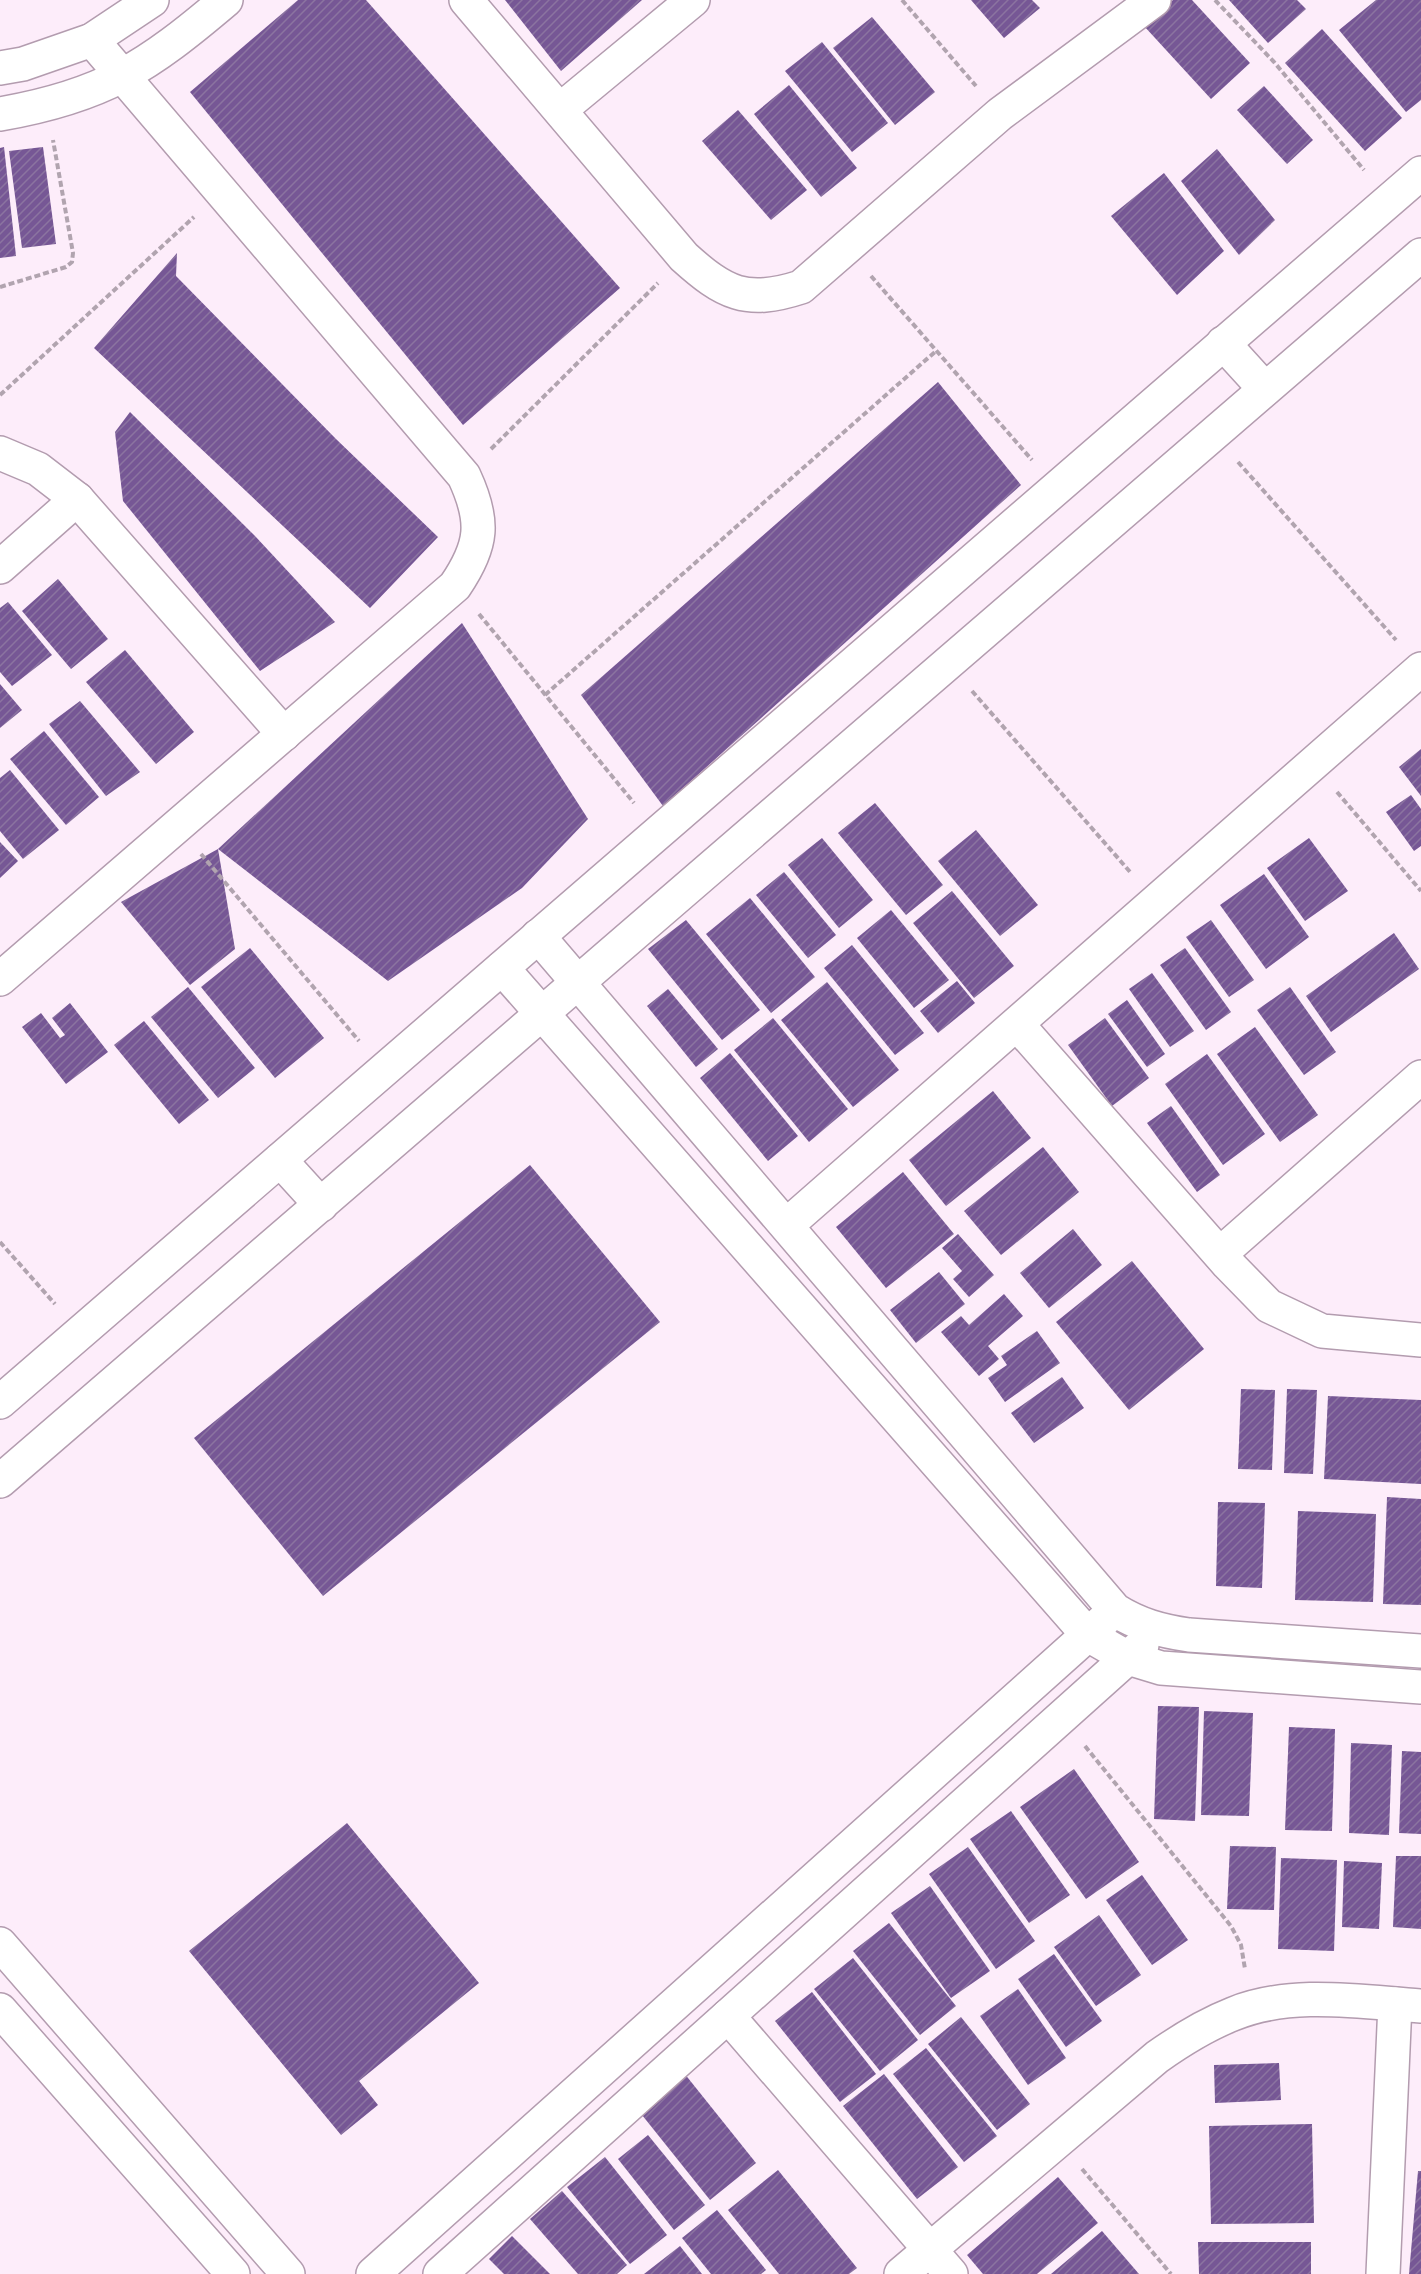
<svg xmlns="http://www.w3.org/2000/svg" width="1421" height="2274" viewBox="0 0 1421 2274" font-family="'Alegreya Sans',sans-serif">
  <style>
    .building { fill: url(#building-hatch) }
    .lines { fill: none; stroke-linecap: round; stroke-linejoin: round }
    .minor-casing { stroke: #b39caf; stroke-width: 36 }
    .path { stroke: #b1a4af; stroke-width: 4; stroke-dasharray: 6 3; stroke-linecap: butt }
    .minor { stroke: #fff; stroke-width: 33 }
  </style>
  <defs>
    <pattern id="building-hatch" width="6" height="6" patternUnits="userSpaceOnUse" patternTransform="scale(1.5)"><rect width="6" height="6" fill="#765795"/><path d="M-1 1l2-2M0 6l6-6M5 7l2-2" fill="none" stroke="#8b74a0"/></pattern>
  </defs>
  <rect width="100%" height="100%" fill="#fdedfa"/>
  <!-- building -->
  <g class="building">
    <polygon points="298,0 366,0 620,288 463,425 190,92"/>
    <polygon points="505,0 642,0 561,71"/>
    <polygon points="971,0 1032,0 1040,8 1004,38"/>
    <polygon points="1173,0 1192,0 1250,63 1211,99 1144,26"/>
    <polygon points="1229,0 1297,0 1306,9 1268,43"/>
    <polygon points="1376,0 1421,0 1421,100 1406,112 1339,30"/>
    <polygon points="872,17 935,92 895,125 833,48"/>
    <polygon points="1322,29 1402,118 1365,151 1285,63"/>
    <polygon points="822,42 888,123 852,152 785,71"/>
    <polygon points="789,85 857,168 821,197 754,114"/>
    <polygon points="1264,86 1313,140 1287,164 1237,110"/>
    <polygon points="738,110 807,190 771,220 702,141"/>
    <polygon points="4,147 16,256 0,258 0,148"/>
    <polygon points="43,147 56,244 22,248 9,151"/>
    <polygon points="1217,149 1275,220 1239,255 1181,181"/>
    <polygon points="1164,173 1224,251 1177,295 1111,216"/>
    <polygon points="177,253 176,276 336,439 438,537 370,608 94,348"/>
    <polygon points="938,382 1021,485 663,806 581,695"/>
    <polygon points="130,412 255,536 335,622 260,671 123,501 115,432"/>
    <polygon points="58,579 108,639 71,669 22,611"/>
    <polygon points="8,602 52,655 12,686 0,672 0,608"/>
    <polygon points="462,623 588,819 522,888 388,981 218,849"/>
    <polygon points="125,650 194,732 156,764 86,682"/>
    <polygon points="0,684 22,710 0,728"/>
    <polygon points="80,701 140,772 106,796 49,724"/>
    <polygon points="44,731 99,797 66,825 10,759"/>
    <polygon points="1421,749 1421,796 1399,767"/>
    <polygon points="10,770 59,830 23,859 0,831 0,778"/>
    <polygon points="1411,795 1421,809 1421,846 1414,851 1386,812"/>
    <polygon points="875,803 943,885 906,915 838,833"/>
    <polygon points="976,830 1038,905 1000,936 938,861"/>
    <polygon points="822,838 873,900 839,928 788,865"/>
    <polygon points="1309,838 1348,891 1305,921 1267,868"/>
    <polygon points="0,842 18,861 0,878"/>
    <polygon points="218,849 235,949 190,985 121,902"/>
    <polygon points="784,872 836,935 808,958 756,895"/>
    <polygon points="1264,874 1309,937 1266,969 1220,905"/>
    <polygon points="952,891 1014,966 974,998 913,923"/>
    <polygon points="750,898 815,977 771,1013 706,934"/>
    <polygon points="891,910 949,980 914,1008 857,938"/>
    <polygon points="686,920 760,1010 722,1040 648,949"/>
    <polygon points="1211,920 1254,980 1229,997 1186,937"/>
    <polygon points="1394,933 1419,969 1331,1032 1306,996"/>
    <polygon points="852,945 924,1033 895,1055 824,968"/>
    <polygon points="250,948 324,1038 275,1078 201,987"/>
    <polygon points="1185,948 1231,1012 1206,1030 1160,965"/>
    <polygon points="1152,973 1194,1031 1170,1047 1129,989"/>
    <polygon points="957,981 975,1003 938,1033 920,1011"/>
    <polygon points="827,982 899,1070 853,1107 781,1020"/>
    <polygon points="188,987 255,1068 218,1098 151,1017"/>
    <polygon points="1290,987 1336,1052 1304,1075 1257,1010"/>
    <polygon points="668,989 718,1049 696,1067 647,1006"/>
    <polygon points="1127,1000 1165,1054 1147,1067 1108,1014"/>
    <polygon points="70,1003 108,1052 66,1084 22,1027 41,1013 60,1038 65,1035 52,1018"/>
    <polygon points="773,1018 848,1109 809,1142 734,1050"/>
    <polygon points="1105,1018 1149,1078 1112,1106 1068,1045"/>
    <polygon points="144,1021 209,1100 179,1124 114,1045"/>
    <polygon points="1255,1027 1318,1115 1280,1142 1217,1054"/>
    <polygon points="730,1053 798,1136 768,1161 700,1078"/>
    <polygon points="1207,1054 1265,1134 1223,1165 1165,1084"/>
    <polygon points="993,1091 1031,1138 946,1206 909,1160"/>
    <polygon points="1171,1106 1220,1175 1197,1192 1147,1123"/>
    <polygon points="1043,1147 1079,1192 1001,1255 964,1211"/>
    <polygon points="530,1165 660,1322 323,1596 194,1438"/>
    <polygon points="903,1172 954,1234 886,1288 836,1227"/>
    <polygon points="1073,1229 1102,1265 1049,1308 1020,1273"/>
    <polygon points="958,1234 994,1275 969,1297 953,1279 962,1271 942,1248"/>
    <polygon points="1132,1261 1204,1349 1129,1410 1056,1322"/>
    <polygon points="939,1272 965,1304 916,1343 890,1310"/>
    <polygon points="1004,1294 1023,1316 988,1346 999,1359 979,1376 941,1332 961,1316 969,1325"/>
    <polygon points="1037,1331 1060,1363 1005,1402 988,1378 1007,1365 1001,1356"/>
    <polygon points="1062,1377 1084,1408 1034,1443 1011,1413"/>
    <polygon points="1241,1389 1275,1390 1272,1470 1238,1469"/>
    <polygon points="1287,1389 1317,1390 1313,1474 1284,1473"/>
    <polygon points="1328,1396 1421,1400 1421,1484 1324,1479"/>
    <polygon points="1387,1497 1421,1499 1421,1605 1383,1604"/>
    <polygon points="1218,1502 1265,1503 1262,1588 1216,1586"/>
    <polygon points="1298,1511 1376,1514 1373,1602 1295,1600"/>
    <polygon points="1158,1706 1199,1707 1195,1821 1154,1819"/>
    <polygon points="1204,1711 1253,1713 1249,1816 1201,1815"/>
    <polygon points="1289,1727 1335,1729 1332,1831 1285,1830"/>
    <polygon points="1351,1743 1392,1745 1389,1835 1349,1833"/>
    <polygon points="1402,1751 1421,1752 1421,1834 1399,1833"/>
    <polygon points="1074,1769 1139,1862 1086,1899 1020,1807"/>
    <polygon points="1011,1811 1070,1895 1029,1923 970,1839"/>
    <polygon points="347,1823 479,1983 359,2081 378,2105 341,2135 189,1951"/>
    <polygon points="1230,1846 1276,1847 1274,1910 1227,1909"/>
    <polygon points="968,1847 1035,1941 996,1969 929,1874"/>
    <polygon points="1396,1856 1421,1856 1421,1929 1393,1927"/>
    <polygon points="1281,1858 1337,1860 1334,1951 1278,1949"/>
    <polygon points="1344,1861 1382,1863 1379,1929 1342,1927"/>
    <polygon points="1142,1875 1188,1940 1152,1965 1106,1900"/>
    <polygon points="930,1886 990,1971 951,1998 891,1913"/>
    <polygon points="1099,1915 1141,1975 1096,2006 1054,1947"/>
    <polygon points="889,1923 956,2006 920,2035 853,1951"/>
    <polygon points="1054,1954 1102,2021 1066,2047 1018,1979"/>
    <polygon points="853,1958 918,2040 880,2071 814,1989"/>
    <polygon points="1018,1989 1066,2058 1028,2085 980,2016"/>
    <polygon points="812,1992 876,2074 840,2102 775,2021"/>
    <polygon points="961,2017 1030,2104 997,2130 928,2044"/>
    <polygon points="926,2048 997,2136 964,2162 893,2074"/>
    <polygon points="1279,2063 1281,2100 1215,2103 1214,2065"/>
    <polygon points="684,2073 756,2163 710,2200 638,2110"/>
    <polygon points="884,2074 958,2167 917,2199 843,2106"/>
    <polygon points="1312,2124 1314,2223 1211,2224 1209,2126"/>
    <polygon points="648,2135 705,2205 674,2230 618,2159"/>
    <polygon points="605,2157 667,2235 630,2264 567,2187"/>
    <polygon points="778,2170 857,2268 849,2274 779,2274 728,2210"/>
    <polygon points="1418,2171 1421,2171 1421,2274 1409,2274"/>
    <polygon points="1058,2177 1098,2223 1037,2274 983,2274 967,2255"/>
    <polygon points="562,2191 627,2265 617,2274 578,2274 530,2219"/>
    <polygon points="717,2210 766,2270 761,2274 711,2274 682,2238"/>
    <polygon points="1102,2231 1139,2274 1051,2274"/>
    <polygon points="512,2236 550,2274 504,2274 489,2259"/>
    <polygon points="1198,2242 1311,2242 1311,2274 1199,2274"/>
    <polygon points="680,2246 702,2274 644,2274"/>
  </g>
  <g class="lines">
    <!-- minor casing -->
    <g class="minor-casing">
      <g id="minor">
        <path d="M466 0 684 257C724 293 746 305 801 287L1000 114 1154 0"/>
        <polyline points="0,68 23,64 92,40 152,0"/>
        <polyline points="560,110 693,0"/>
        <path d="M0 114C104 96 147 67 226 0"/>
        <polyline points="1223,343 1265,389"/>
        <polyline points="0,453 38,469 77,499 284,734"/>
        <polyline points="0,567 77,499"/>
        <path d="M538 936 1115 1610C1139 1625 1161 1631 1189 1635L1421 1651"/>
        <polyline points="502,968 1088,1635 1128,1658 1161,1668 1421,1687"/>
        <path d="M0 979 455 586C483 545 485 521 464 476L92 40"/>
        <polyline points="1017,1024 1228,1264 1269,1306 1322,1331 1421,1340"/>
        <polyline points="280,1160 321,1205"/>
        <polyline points="787,1225 1421,669"/>
        <polyline points="1220,1254 1421,1077"/>
        <polyline points="0,1402 1421,173"/>
        <polyline points="0,1481 1421,255"/>
        <polyline points="0,1944 288,2274"/>
        <polyline points="0,2010 233,2274"/>
        <polyline points="728,2016 951,2274"/>
        <polyline points="373,2274 1103,1621"/>
        <polyline points="440,2274 1142,1645"/>
        <path d="M901 2274 1157 2057C1181 2040 1205 2025 1233 2014 1291 1990 1361 2002 1421 2006"/>
        <polyline points="1383,2274 1395,2004"/>
      </g>
    </g>
    <!-- path -->
    <g class="path">
      <polyline points="902,0 976,86"/>
      <polyline points="1215,0 1274,62 1364,170"/>
      <polyline points="871,276 1032,460"/>
      <polyline points="0,287 66,267 72,262 73,253 53,140"/>
      <polyline points="0,395 194,217"/>
      <polyline points="491,449 658,283"/>
      <polyline points="1238,462 1396,640"/>
      <polyline points="479,614 634,803"/>
      <polyline points="972,691 1131,873"/>
      <polyline points="545,695 936,351"/>
      <polyline points="1337,792 1421,891"/>
      <polyline points="201,854 359,1041"/>
      <polyline points="0,1242 55,1304"/>
      <polyline points="1085,1746 1231,1926 1241,1945 1245,1969"/>
      <polyline points="1082,2169 1171,2274"/>
    </g>
    <!-- minor -->
    <use href="#minor" class="minor"/>
  </g>
</svg>
